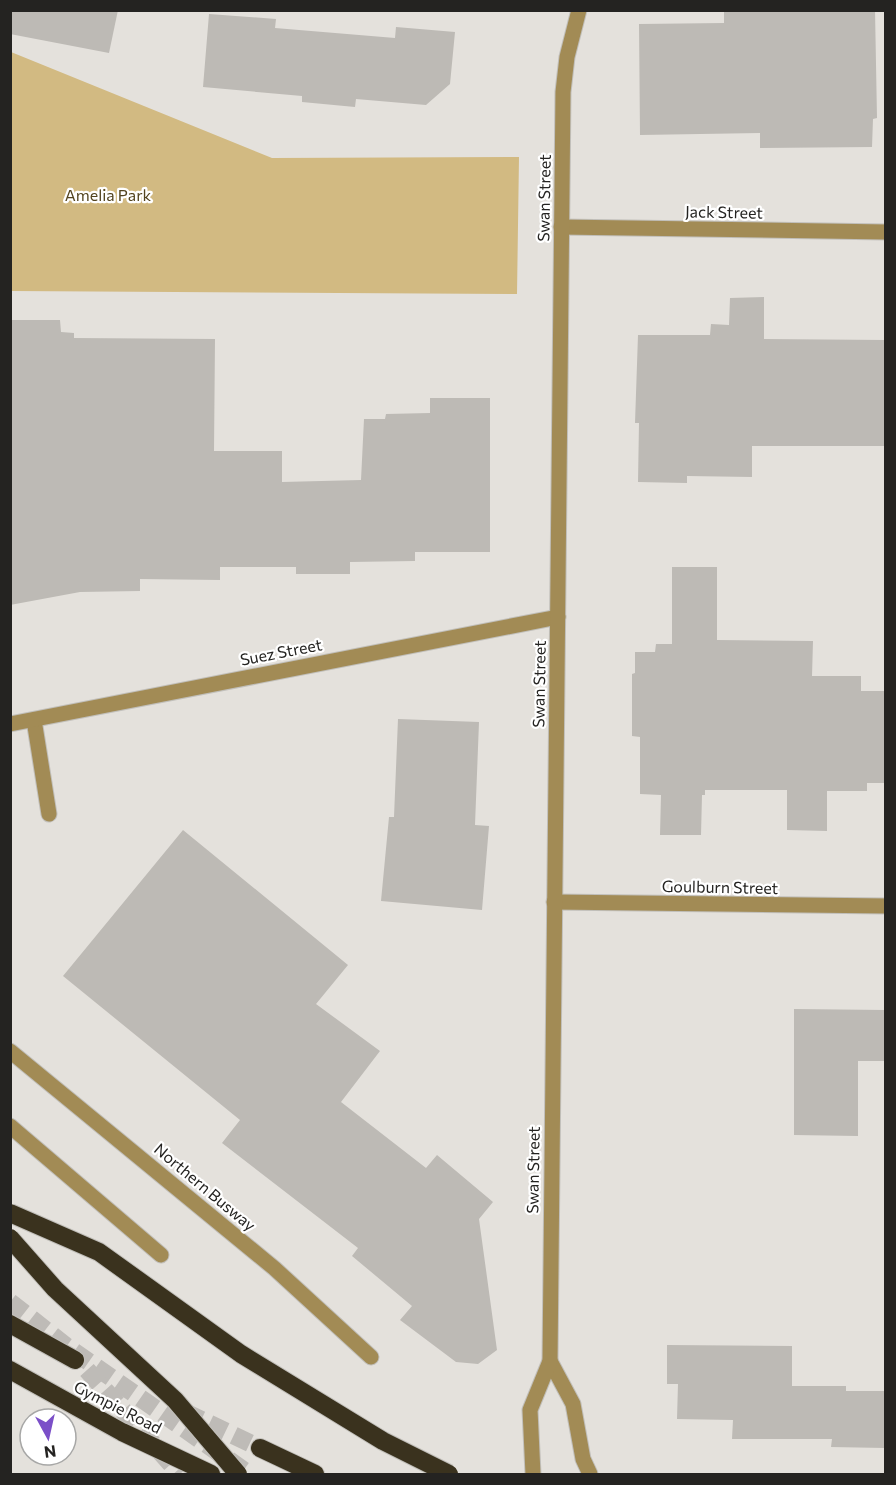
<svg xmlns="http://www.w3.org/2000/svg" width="896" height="1485" viewBox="0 0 896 1485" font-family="Commissioner,sans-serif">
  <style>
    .green { fill: #d2ba82 }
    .building { fill: #bdbab5 }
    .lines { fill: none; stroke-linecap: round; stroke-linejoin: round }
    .highway-tunnel { stroke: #bebbb7; stroke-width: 18; stroke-dasharray: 18 9; stroke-linecap: butt }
    .lane-casing { stroke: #c1bfba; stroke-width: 17 }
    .street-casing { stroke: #c1bfba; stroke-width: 17 }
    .highway-casing { stroke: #c1bfba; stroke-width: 20 }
    .lane { stroke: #a28b55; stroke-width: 15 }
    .street { stroke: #a28b55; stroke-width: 15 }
    .highway { stroke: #3a321e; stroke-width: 18 }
    .highway-bridge-casing { stroke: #c1bfba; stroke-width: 20; stroke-linecap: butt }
    .highway-bridge { stroke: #3a321e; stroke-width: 18 }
    .labels { text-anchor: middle; stroke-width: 4.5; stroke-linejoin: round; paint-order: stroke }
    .park-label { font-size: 16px; fill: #52431f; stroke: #fff }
    .street-label { font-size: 16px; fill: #242321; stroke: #fff }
  </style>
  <rect width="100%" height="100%" fill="#e4e1dc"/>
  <!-- green -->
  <polygon class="green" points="11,52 272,158 519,157 517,294 11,291"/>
  <!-- building -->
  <g class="building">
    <polygon points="10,10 118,10 109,53 10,34"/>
    <polygon points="724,10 875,10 877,118 873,119 872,147 760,148 760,133 640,135 639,24 724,23"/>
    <polygon points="209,14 276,19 275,28 395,38 396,27 455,32 450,84 426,105 356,99 355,107 302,102 302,96 203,87"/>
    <polygon points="764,297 764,339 885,340 885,446 752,446 752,477 687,476 687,483 638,482 639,423 635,423 638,335 710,335 711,324 729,325 730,298"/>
    <polygon points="10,320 60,320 61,332 74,333 74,338 215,339 214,451 282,451 282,482 361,480 364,419 385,419 386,414 430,413 430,398 490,398 490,552 415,552 415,561 350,562 350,574 296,574 296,567 220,567 220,580 140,579 140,591 80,592 10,605"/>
    <polygon points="672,567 717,567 717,640 813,641 812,676 861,676 861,691 885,691 885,783 867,783 867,791 827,791 827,831 787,830 787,790 705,790 705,795 702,795 701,835 660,835 661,795 640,794 640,737 632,736 632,674 635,673 635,652 655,652 656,644 672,644"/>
    <polygon points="398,719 479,722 475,825 489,826 482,910 381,901 389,817 394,817"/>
    <polygon points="183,830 348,965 316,1004 380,1051 341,1102 426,1168 437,1155 493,1202 479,1219 497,1350 478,1364 456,1362 400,1320 412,1306 352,1256 358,1248 222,1143 240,1120 63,976"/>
    <polygon points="794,1009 885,1010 884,1061 858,1061 858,1136 794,1135"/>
    <polygon points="667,1345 792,1346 792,1386 846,1386 846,1391 885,1391 885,1448 831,1447 832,1439 732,1439 733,1420 677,1419 678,1384 667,1384"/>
  </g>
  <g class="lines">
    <!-- highway-tunnel -->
    <g class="highway-tunnel">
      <polyline points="10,1302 66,1346 249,1474"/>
      <polyline points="87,1370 180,1474"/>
      <polyline points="185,1412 260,1448"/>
    </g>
    <!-- lane casing -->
    <g class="lane-casing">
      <g id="lane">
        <polyline points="34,720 49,814"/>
        <polyline points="10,1051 274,1268 371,1357"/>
        <polyline points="10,1126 161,1255"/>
      </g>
    </g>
    <!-- street casing -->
    <g class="street-casing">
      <g id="street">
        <polyline points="561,227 886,232"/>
        <polyline points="10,724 558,617"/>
        <polyline points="554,902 886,906"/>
        <polyline points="550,1361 573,1404 583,1459 590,1474"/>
        <polyline points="533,1474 530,1410 550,1361 563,92 567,57 579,10"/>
      </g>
    </g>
    <!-- highway casing -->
    <g class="highway-casing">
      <g id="highway">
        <polyline points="10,1324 75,1360"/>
        <polyline points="10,1370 122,1432 211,1474"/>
        <polyline points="260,1448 315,1474"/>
      </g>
    </g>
    <!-- lane -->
    <use href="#lane" class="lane"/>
    <!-- street -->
    <use href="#street" class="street"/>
    <!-- highway -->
    <use href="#highway" class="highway"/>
    <!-- highway-bridge casing -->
    <g class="highway-bridge-casing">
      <g id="highway-bridge">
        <polyline points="10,1213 99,1252 241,1354 383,1441 449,1474"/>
        <polyline points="10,1238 55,1289 175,1400 238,1474"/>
      </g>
    </g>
    <!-- highway-bridge -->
    <use href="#highway-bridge" class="highway-bridge"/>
  </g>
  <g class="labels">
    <!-- park labels -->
    <g class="park-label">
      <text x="108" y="201">Amelia Park</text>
    </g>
    <!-- street labels -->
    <g class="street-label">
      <text transform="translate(544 198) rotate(-89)" y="6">Swan Street</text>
      <text transform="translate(724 212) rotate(1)" y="6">Jack Street</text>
      <text transform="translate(281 652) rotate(-11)" y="6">Suez Street</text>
      <text transform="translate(539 684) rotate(-89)" y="6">Swan Street</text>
      <text transform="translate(720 887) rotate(1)" y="6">Goulburn Street</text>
      <text transform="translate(533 1170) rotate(-89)" y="6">Swan Street</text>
      <text transform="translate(205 1187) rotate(40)" y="6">Northern Busway</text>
      <text transform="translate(118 1407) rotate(27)" y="6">Gympie Road</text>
    </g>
  </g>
  <!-- border -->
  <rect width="896" height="1485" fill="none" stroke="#242321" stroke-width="24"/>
  <!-- north arrow -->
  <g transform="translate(48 1437) rotate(172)"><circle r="28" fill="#ffffff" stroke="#a7a7a6" stroke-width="1.5"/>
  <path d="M0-4.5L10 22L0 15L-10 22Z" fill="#7b4fc8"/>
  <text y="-9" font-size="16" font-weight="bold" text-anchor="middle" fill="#242321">N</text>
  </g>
</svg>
